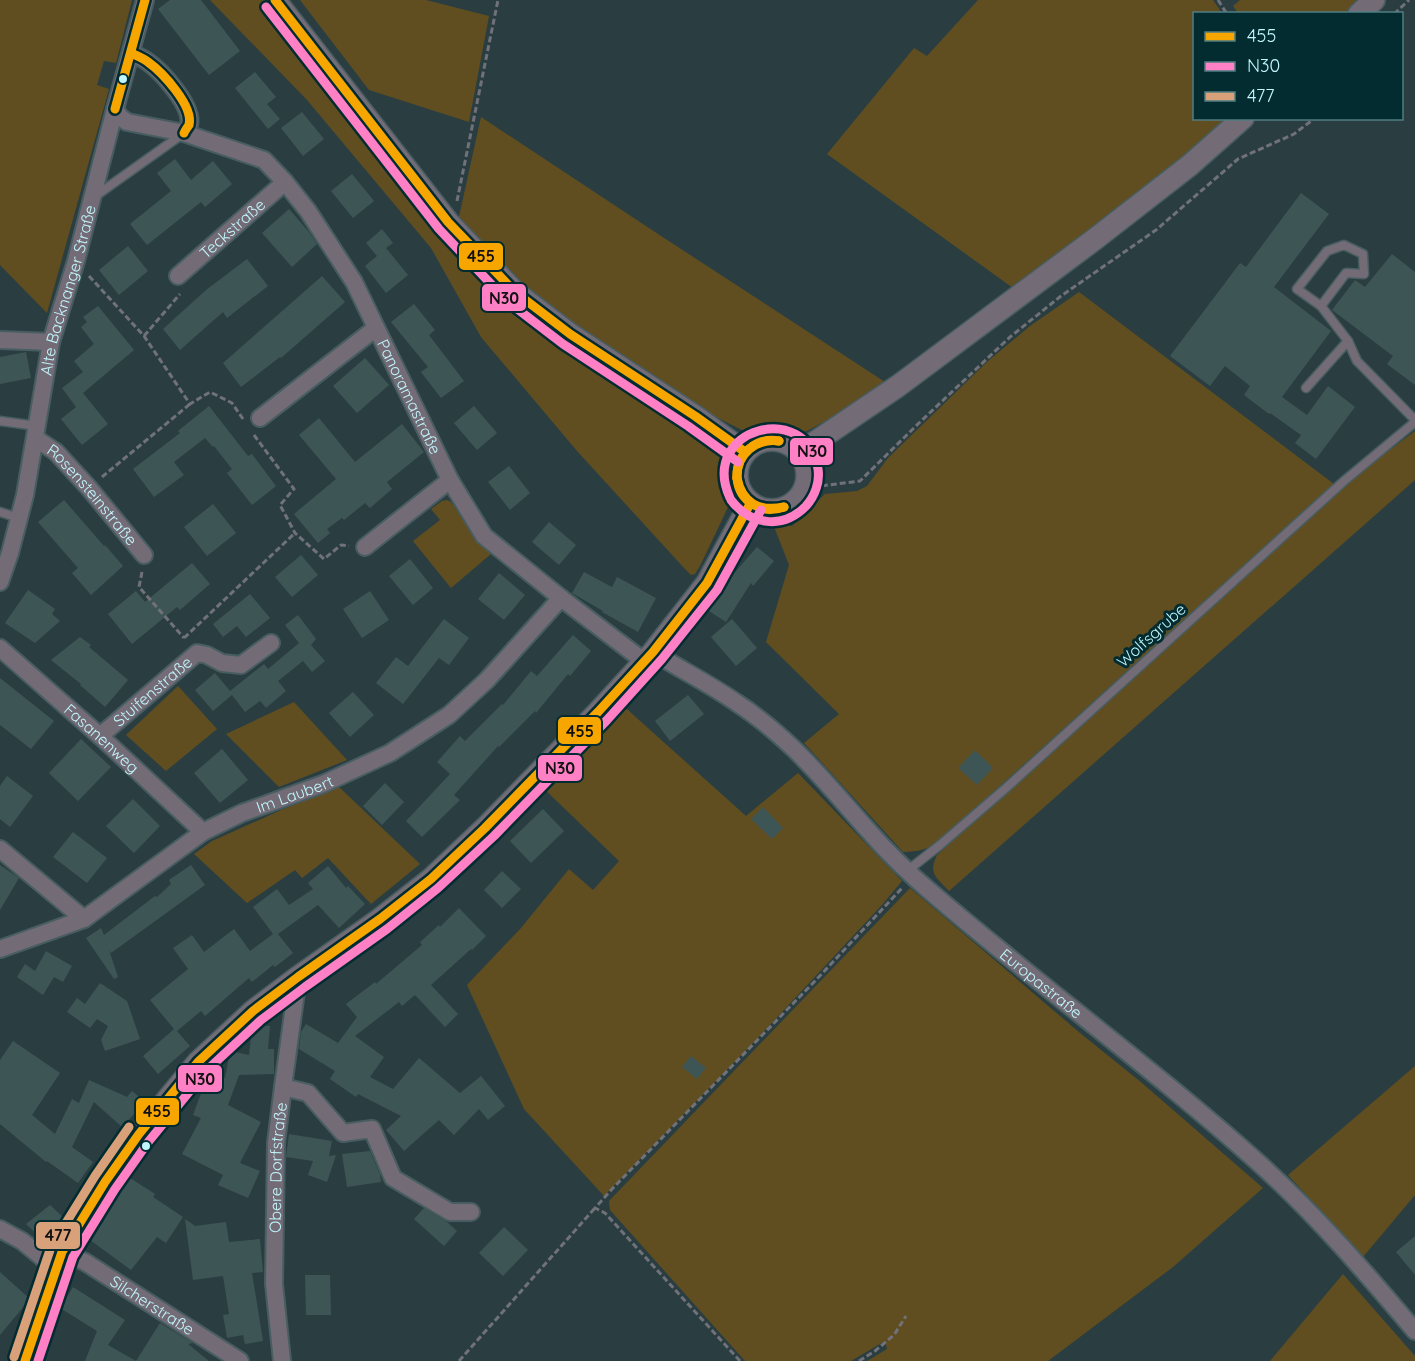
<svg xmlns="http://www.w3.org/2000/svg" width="1415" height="1361" viewBox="0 0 1415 1361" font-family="Quicksand,sans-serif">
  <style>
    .green { fill: #604e20 }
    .building { fill: #3e5556 }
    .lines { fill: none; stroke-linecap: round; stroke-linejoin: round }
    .service-casing { stroke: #475d61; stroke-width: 11 }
    .minor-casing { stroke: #475d61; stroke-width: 20 }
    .tertiary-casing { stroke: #475d61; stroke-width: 24 }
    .path { stroke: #707179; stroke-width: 3; stroke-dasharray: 6 3; stroke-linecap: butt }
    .service { stroke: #736c77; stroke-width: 8 }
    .minor { stroke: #736c77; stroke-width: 16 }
    .tertiary { stroke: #736c77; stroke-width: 21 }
    .bus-1-casing { stroke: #032c31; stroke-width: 14 }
    .bus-2-casing { stroke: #032c31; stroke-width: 14 }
    .bus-3-casing { stroke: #032c31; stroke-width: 14 }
    .bus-1 { stroke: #f7a600; stroke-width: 9 }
    .bus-2 { stroke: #ff80c5; stroke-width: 9 }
    .bus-3 { stroke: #d9a179; stroke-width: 9 }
    .bus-dot { fill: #c1f6fc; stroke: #032c31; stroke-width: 2 }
    .labels { text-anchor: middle; stroke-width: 6; stroke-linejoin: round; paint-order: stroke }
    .street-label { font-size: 16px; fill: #c1f6fc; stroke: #032c31 }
    .line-badge { stroke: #032c31; stroke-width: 2 }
    .pale-badge-label { font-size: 16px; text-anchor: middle; font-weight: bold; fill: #111 }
  </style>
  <rect width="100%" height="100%" fill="#2a3e41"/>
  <!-- green -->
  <g class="green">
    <polygon points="0,0 132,0 116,63 104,61 97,85 109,89 47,313 0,265"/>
    <path d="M210 0H263L450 237C468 257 486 279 506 297 567 350 638 392 706 436L716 446 724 458 727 469 730 503 701 564 695 574 691 575 685 569 577 451 481 337 431 248 307 100Z"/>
    <polygon points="300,0 426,0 489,16 469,122 369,90"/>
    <polygon points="978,0 1213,0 1222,13 1194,14 1194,118 1229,119 1125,206 1013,288 827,154 914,48 927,56"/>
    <polygon points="1240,0 1360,0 1346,14 1238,13 1233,6"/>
    <polygon points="481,117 658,234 885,382 844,411 807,431 793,433 776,429 752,431 742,430 704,411 612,354 523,290 458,221"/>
    <path d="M1079 292 1334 484 938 842C925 851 918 851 903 852L804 743 839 714 766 642 789 565 773 524 792 526 825 494 857 491 867 486 888 458 988 361 1030 326Z"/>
    <path d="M1415 431V480L949 891C936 877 928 874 937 855L1234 587 1339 488Z"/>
    <polygon points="447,500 451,502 477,540 491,554 451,588 413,541 440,520 431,509 442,501"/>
    <polygon points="178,686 217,729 166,771 126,735"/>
    <polygon points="294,702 347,760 279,787 226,734"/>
    <polygon points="619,702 746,816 798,773 902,881 882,905 754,1042 604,1196 524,1109 467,985 521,928 569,869 593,890 619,861 540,785"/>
    <polygon points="339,787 420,864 371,904 328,858 302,878 295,870 247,903 194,854 212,841 281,810"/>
    <polygon points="910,888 1080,1033 1142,1083 1263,1188 1173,1267 1048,1361 867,1361 887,1349 885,1341 851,1361 745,1361 610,1210 609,1201"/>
    <polygon points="1415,1066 1415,1195 1363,1257 1288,1175"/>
    <polygon points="1343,1274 1415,1356 1415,1361 1270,1361"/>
  </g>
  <!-- building -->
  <g class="building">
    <polygon points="170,0 201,0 240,51 209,75 158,9"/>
    <polygon points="255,72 276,97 267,104 280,119 268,129 235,88"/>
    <polygon points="302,112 324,139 303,156 281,128"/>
    <polygon points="175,159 191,180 213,161 232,184 205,207 201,202 147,245 130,224 171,191 157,173"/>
    <polygon points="352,174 374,201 353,218 331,191"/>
    <polygon points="1301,193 1329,214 1274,287 1331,331 1282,397 1307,415 1328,386 1355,407 1316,459 1295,443 1301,435 1270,413 1269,414 1244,395 1250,386 1225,366 1210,386 1170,356 1240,263 1246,267"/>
    <polygon points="289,209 309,232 317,244 292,267 262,233"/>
    <polygon points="382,229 393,243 386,248 408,275 386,293 365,266 377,256 366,243"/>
    <polygon points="128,246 148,271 119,295 99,270"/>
    <polygon points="1392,254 1415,272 1415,385 1387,364 1393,356 1332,310 1355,280 1365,287"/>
    <polygon points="247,259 268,286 227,318 223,312 180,350 163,329 206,290"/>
    <polygon points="322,276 345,302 281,358 280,357 241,387 223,363"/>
    <polygon points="414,304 435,330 429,335 464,381 441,398 421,372 428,367 391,322"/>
    <polygon points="98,306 134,350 83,393 108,424 82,445 61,419 76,407 62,388 83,372 74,361 94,344 81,327 87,322 83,317"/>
    <polygon points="26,352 31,378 0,384 0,357"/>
    <polygon points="365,358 389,385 357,413 333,386"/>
    <polygon points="209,406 248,456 252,454 276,486 252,505 227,473 232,469 214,446 213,447 205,438 174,462 184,475 154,497 133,469 180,433 178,431"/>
    <polygon points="474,406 497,433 477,450 454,423"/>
    <polygon points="319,418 355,462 402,424 424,452 387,482 392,489 370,508 365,503 344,520 342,518 327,529 330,533 318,543 294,514 336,479 299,435"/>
    <polygon points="509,466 530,493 510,510 488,482"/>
    <polygon points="64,500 104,546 105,545 123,566 91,595 72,573 78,568 38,522"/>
    <polygon points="213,504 236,533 207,556 184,527"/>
    <polygon points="549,522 576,545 559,565 532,542"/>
    <polygon points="757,547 774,561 753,586 751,583 726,622 706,609 715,595"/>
    <polygon points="301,555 318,575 292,597 275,577"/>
    <polygon points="410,559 433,588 413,605 389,576"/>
    <polygon points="192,563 210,584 180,610 177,607 132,644 108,614 136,591 145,602"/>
    <polygon points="584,572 612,587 617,577 656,598 638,632 602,612 603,611 572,593"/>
    <polygon points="499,573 525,595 504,620 478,599"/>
    <polygon points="28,590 55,609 52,614 60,621 35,643 5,623"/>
    <polygon points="370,591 389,620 362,638 343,609"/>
    <polygon points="250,594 270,618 246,637 237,626 223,637 213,624"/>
    <polygon points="298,615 316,639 311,645 325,661 312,672 303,661 278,681 286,691 266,708 260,701 245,712 232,695 213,711 195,690 215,673 230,691 264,664 268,669 299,643 285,625"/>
    <polygon points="444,619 469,638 449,665 439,658 403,704 376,683 396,657 408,666"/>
    <polygon points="732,619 757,648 736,666 711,637"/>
    <polygon points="573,635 591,651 570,676 568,674 536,713 535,711 499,747 498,746 454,795 460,800 422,837 406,821 450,774 437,762 460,736 465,741 502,704 503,705 531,671 537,676"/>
    <polygon points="80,637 91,645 89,647 128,680 105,707 80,685 81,684 51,660"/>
    <polygon points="0,678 54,721 31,749 0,725"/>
    <polygon points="353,692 374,715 350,737 329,713"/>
    <polygon points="688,695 704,714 670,741 655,721"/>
    <polygon points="81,739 111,767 78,801 49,773"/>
    <polygon points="222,749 248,780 220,803 194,773"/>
    <polygon points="975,750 993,768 977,785 958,768"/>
    <polygon points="7,776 33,796 10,827 0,819 0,786"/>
    <polygon points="385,783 404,802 382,825 363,806"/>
    <polygon points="133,799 160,826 134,853 106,826"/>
    <polygon points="763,807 783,828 772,839 751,819"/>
    <polygon points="543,809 564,831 531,863 510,841"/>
    <polygon points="73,832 107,858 87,883 53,857"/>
    <polygon points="0,865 19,878 0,910"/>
    <polygon points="191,865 205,885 111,953 109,950 118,977 114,979 86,938 101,928 104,935 155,896 157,897 171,884 169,880"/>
    <polygon points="328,866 346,888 348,886 365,904 339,928 318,905 278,934 293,953 275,967 273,965 252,982 249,978 205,1016 201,1011 177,1031 190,1046 158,1074 143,1056 174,1029 150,1000 188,969 173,948 192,935 204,952 234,929 250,951 273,934 253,907 277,889 289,905 313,889 308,883"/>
    <polygon points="502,871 521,889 502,908 484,890"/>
    <polygon points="459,908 486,936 472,950 471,949 431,985 458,1014 445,1027 415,995 402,1006 399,1002 355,1036 384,1057 370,1077 393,1089 419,1058 460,1093 481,1076 505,1106 488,1120 479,1109 454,1135 439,1120 404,1151 386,1130 401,1116 358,1094 356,1097 330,1079 335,1071 299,1049 301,1032 306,1024 338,1043 357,1017 346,1004 375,982 376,984 422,945 420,942 439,925 440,927"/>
    <polygon points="46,951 72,966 63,982 54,977 43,995 17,977 25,964 35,971"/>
    <polygon points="100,983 127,1001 140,1039 105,1051 101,1040 108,1026 97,1019 90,1028 67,1012 77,998 85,1004"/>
    <polygon points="257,1025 270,1026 268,1049 274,1049 274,1074 239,1075 228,1105 261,1122 240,1163 260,1171 248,1198 218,1185 223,1175 182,1154 201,1118 193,1115 209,1072 225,1078 230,1051 249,1055 252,1029"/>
    <polygon points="13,1041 60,1073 32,1115 55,1134 72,1099 79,1103 89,1080 127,1097 132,1091 145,1102 122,1127 94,1102 72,1147 93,1162 78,1183 47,1161 46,1162 0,1124 0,1060"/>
    <polygon points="691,1056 706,1068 697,1079 682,1067"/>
    <polygon points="289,1134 332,1141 329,1156 336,1155 327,1182 308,1175 313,1161 286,1157"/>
    <polygon points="370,1151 380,1174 381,1182 347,1187 342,1154"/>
    <polygon points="127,1176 155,1194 153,1197 183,1217 166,1243 157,1237 131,1270 86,1237 113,1200 111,1199"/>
    <polygon points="50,1205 64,1218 43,1240 26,1224"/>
    <polygon points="424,1208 447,1222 457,1231 444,1246 414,1219"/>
    <polygon points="185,1219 195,1226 226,1222 229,1242 260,1239 263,1272 252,1273 263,1341 245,1344 243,1335 227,1338 223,1315 229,1314 223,1276 193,1280"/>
    <polygon points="504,1227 528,1250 503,1276 479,1253"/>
    <polygon points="1415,1236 1415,1275 1396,1252"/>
    <polygon points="0,1272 30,1299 0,1335"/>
    <polygon points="305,1275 330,1275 331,1315 306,1315"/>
    <polygon points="73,1287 125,1320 108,1345 136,1361 160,1323 193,1343 188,1344 209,1361 85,1361 97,1331 60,1308"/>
  </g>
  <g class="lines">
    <!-- service casing -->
    <g class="service-casing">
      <g id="service">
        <polyline points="94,197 184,133"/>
        <polyline points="1321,306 1346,273 1364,274 1363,254 1344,245 1327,251 1297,289 1321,306 1348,341 1357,361 1415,420"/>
        <polyline points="1306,388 1348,341"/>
        <polyline points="0,421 37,426"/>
        <polyline points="0,512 19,518"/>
        <polyline points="907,871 940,845 1006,788 1344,481 1415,422"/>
      </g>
    </g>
    <!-- minor casing -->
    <g class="minor-casing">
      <g id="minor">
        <path d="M131 53C137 56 143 58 148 62 162 72 194 107 189 125 189 126 184 132 184 133"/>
        <path id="s1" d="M115 109 120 117 127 122 184 133 264 160 285 182 308 211 354 282 450 480 484 536 561 598 645 662"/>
        <path id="s2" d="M178 276 285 182"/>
        <polyline points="0,340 51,342"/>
        <polyline points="260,418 376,328"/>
        <path id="s3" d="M35 438 56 452 89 488 144 555"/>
        <polyline points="365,547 450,480"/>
        <path id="s4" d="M0 582 10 553 25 495 51 342 76 261 115 109 145 0"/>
        <path id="s5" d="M0 648 100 736 203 832"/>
        <path id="s6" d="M653 652C681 670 710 684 737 703 757 716 776 732 793 748 819 773 842 801 866 828 886 851 908 873 932 893 1040 986 1155 1070 1261 1165 1317 1216 1366 1273 1415 1331"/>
        <path id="s7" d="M100 736 197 653 207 655 222 663 241 665 271 643"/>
        <polyline points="0,849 84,919"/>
        <path id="s8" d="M0 949 84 919 203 832 242 813 323 784 390 753 449 715 487 680 561 598"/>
        <polyline points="283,1087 308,1093 343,1133 372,1129 393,1178 450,1212 471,1212"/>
        <polyline points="0,1229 22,1241 55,1268"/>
        <path id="s9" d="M62 1252 85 1262 240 1361"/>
        <path id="s10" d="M282 1361 274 1284 276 1143 283 1087 298 977"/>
      </g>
    </g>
    <!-- tertiary casing -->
    <g class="tertiary-casing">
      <g id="tertiary">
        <polyline points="275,0 448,222 515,292 570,334 695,416 745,452"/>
        <polyline points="1359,14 1374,0"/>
        <circle cx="772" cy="475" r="35"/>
        <polyline points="799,453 898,386 1095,239 1190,165 1243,118"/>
        <polyline points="25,1361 62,1252 105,1182 139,1134 198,1062 253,1011 298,977 380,919 431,879 485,828 598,712 653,652 707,583 750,504"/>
      </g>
    </g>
    <!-- path -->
    <g class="path">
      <polyline points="1218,0 1227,14"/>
      <polyline points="1394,14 1409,0"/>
      <polyline points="457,201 498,0"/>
      <polyline points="89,276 144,336 190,404 210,392 232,403 243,419"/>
      <polyline points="144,336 180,294"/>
      <polyline points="254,435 294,489 280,505 295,533 324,559 341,545 349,546"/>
      <polyline points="102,477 190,404"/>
      <polyline points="804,488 860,481 919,423 1010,337 1061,296 1156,230 1238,159 1294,134 1315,118"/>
      <polyline points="142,572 139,587 184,638"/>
      <polyline points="184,638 295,533"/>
      <polyline points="459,1361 595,1208"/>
      <polyline points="740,1361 605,1213 595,1208 612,1189 816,980 903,887"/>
      <polyline points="859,1361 875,1351 894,1335 906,1316"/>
    </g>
    <!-- service -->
    <use href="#service" class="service"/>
    <!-- minor -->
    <use href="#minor" class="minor"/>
    <!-- tertiary -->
    <use href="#tertiary" class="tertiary"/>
    <!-- bus-1 casing -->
    <g class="bus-1-casing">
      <g id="bus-1">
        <polyline points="275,0 448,222 515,292 570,334 695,416 745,452"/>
        <path d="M131 53C137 56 143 58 148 62 162 72 194 106 189 125 189 125 184 132 184 133"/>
        <polyline points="115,109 145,0"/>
        <path d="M737 478C742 503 759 512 784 507"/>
        <path d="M737 478C739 502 762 515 784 507"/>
        <path d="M737 478C736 454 756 437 779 441"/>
        <path d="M737 478C736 454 756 438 779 441"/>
        <polyline points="25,1361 62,1252 105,1182 139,1134 198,1062 253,1011 298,977 380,919 431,879 485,828 598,712 653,652 707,583 750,504"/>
      </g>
    </g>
    <!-- bus-2 casing -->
    <g class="bus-2-casing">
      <g id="bus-2">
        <polyline points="266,7 439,229 507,301 563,344 688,426 738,462"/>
        <path d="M730 498C698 428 808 399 818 469 820 482 815 496 806 506 783 530 750 525 731 500"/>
        <polyline points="38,1361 73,1257 115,1189 149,1141 207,1070 261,1020 305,987 387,929 438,888 494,836 607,720 662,659 717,590 761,510"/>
      </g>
    </g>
    <!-- bus-3 casing -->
    <g class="bus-3-casing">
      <polyline id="bus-3" points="14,1357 51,1247 95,1176 129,1127"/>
    </g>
    <!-- bus-1 -->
    <use href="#bus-1" class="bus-1"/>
    <!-- bus-2 -->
    <use href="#bus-2" class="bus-2"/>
    <!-- bus-3 -->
    <use href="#bus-3" class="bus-3"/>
  </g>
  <!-- markers -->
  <g class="bus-dot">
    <circle cx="123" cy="79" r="5"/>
    <circle cx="146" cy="1146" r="5"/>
  </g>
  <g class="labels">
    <!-- street labels -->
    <g class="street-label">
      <text dy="6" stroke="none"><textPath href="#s2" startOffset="72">Teckstraße</textPath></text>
      <text dy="6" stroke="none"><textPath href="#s4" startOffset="300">Alte Backnanger Straße</textPath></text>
      <text dy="6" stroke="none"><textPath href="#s1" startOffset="440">Panoramastraße</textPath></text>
      <text dy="6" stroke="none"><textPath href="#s3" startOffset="81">Rosensteinstraße</textPath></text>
      <text transform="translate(1151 635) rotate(-42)" y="6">Wolfsgrube</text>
      <text dy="6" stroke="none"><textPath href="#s7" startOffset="69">Stuifenstraße</textPath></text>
      <text dy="6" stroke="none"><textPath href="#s5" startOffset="136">Fasanenweg</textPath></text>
      <text dy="6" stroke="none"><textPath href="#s8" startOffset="336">Im Laubert</textPath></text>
      <text dy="6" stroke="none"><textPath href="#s6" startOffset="513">Europastraße</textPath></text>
      <text dy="6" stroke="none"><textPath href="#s10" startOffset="194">Obere Dorfstraße</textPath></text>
      <text dy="6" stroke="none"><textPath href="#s9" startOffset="105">Silcherstraße</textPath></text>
    </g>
  </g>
  <g class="line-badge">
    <rect x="458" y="242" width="46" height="29" rx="6" fill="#f7a600"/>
    <rect x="481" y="283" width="46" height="29" rx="6" fill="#ff80c5"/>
    <rect x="789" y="437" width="45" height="29" rx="6" fill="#ff80c5"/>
    <rect x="557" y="716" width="45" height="29" rx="6" fill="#f7a600"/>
    <rect x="537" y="754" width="46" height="28" rx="6" fill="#ff80c5"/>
    <rect x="177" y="1064" width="46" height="29" rx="6" fill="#ff80c5"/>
    <rect x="135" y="1097" width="45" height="29" rx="6" fill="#f7a600"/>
    <rect x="35" y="1221" width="46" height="29" rx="6" fill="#d9a179"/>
  </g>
  <g class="pale-badge-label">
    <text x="481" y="262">455</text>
    <text x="504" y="304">N30</text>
    <text x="812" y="457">N30</text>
    <text x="580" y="737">455</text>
    <text x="560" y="774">N30</text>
    <text x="200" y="1085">N30</text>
    <text x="157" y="1117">455</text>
    <text x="58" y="1241">477</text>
  </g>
  <!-- legend -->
  <rect x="1193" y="12" width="210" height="108" fill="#032c31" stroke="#4f7d82" stroke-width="1.5"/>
  <rect x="1205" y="32" width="30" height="9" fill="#f7a600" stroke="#4f7d82" stroke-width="1.5"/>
  <text x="1247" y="42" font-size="18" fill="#c1f6fc">455</text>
  <rect x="1205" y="62" width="30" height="9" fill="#ff80c5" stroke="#4f7d82" stroke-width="1.5"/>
  <text x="1247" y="72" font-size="18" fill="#c1f6fc">N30</text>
  <rect x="1205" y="92" width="30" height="9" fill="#d9a179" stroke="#4f7d82" stroke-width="1.5"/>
  <text x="1247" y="102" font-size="18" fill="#c1f6fc">477</text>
</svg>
